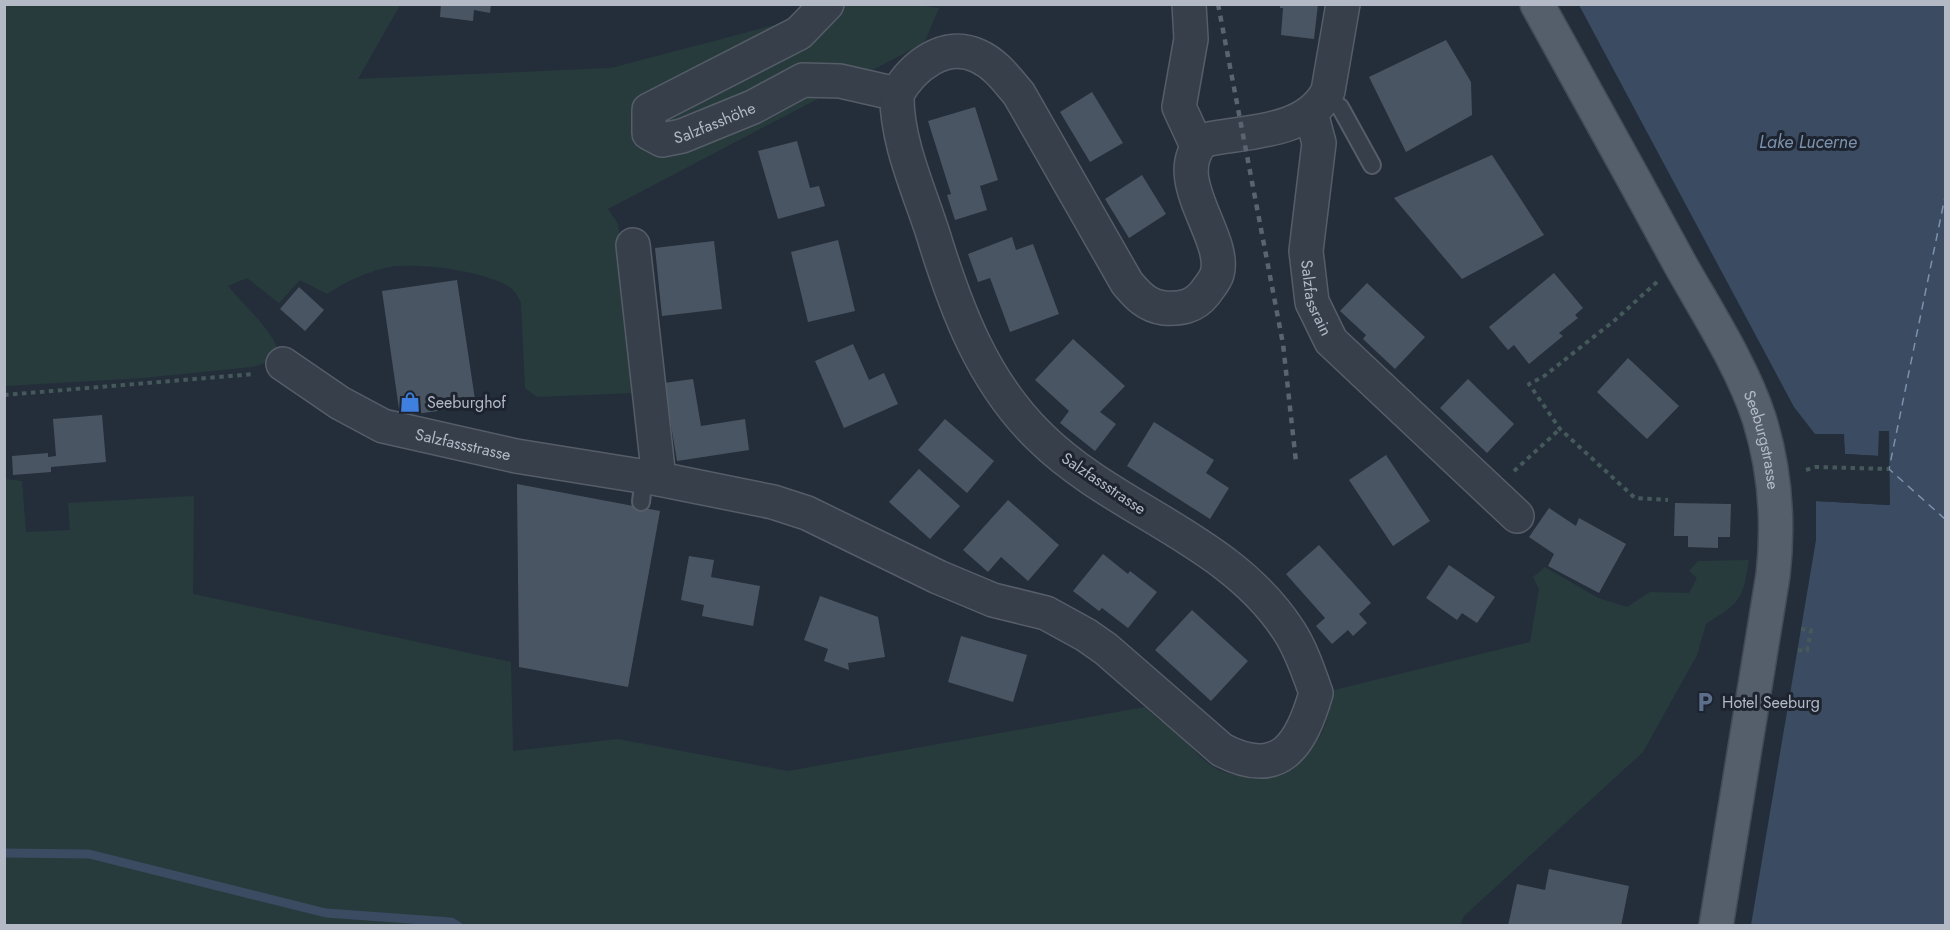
<svg xmlns="http://www.w3.org/2000/svg" width="1950" height="930" viewBox="0 0 1950 930" font-family="Jost,sans-serif">
  <style>
    .green { fill: #273b3c }
    .water { fill: #3a4b62 }
    .pier { fill: #242e3a }
    .lines { fill: none; stroke-linecap: round; stroke-linejoin: round }
    .stream { stroke: #3a4b62; stroke-width: 9 }
    .ferry { stroke: #7c91ac; stroke-width: 1.5; stroke-dasharray: 8 6; stroke-linecap: butt }
    .building { fill: #4a5563 }
    .lane-casing { stroke: #565d68; stroke-width: 20 }
    .street-casing { stroke: #565d68; stroke-width: 36 }
    .primary-casing { stroke: #444b56; stroke-width: 36 }
    .path { stroke: #45585a; stroke-width: 4; stroke-dasharray: 4.5 4.5; stroke-linecap: butt }
    .lane { stroke: #373f4b; stroke-width: 16 }
    .street { stroke: #373f4b; stroke-width: 33 }
    .primary { stroke: #555e6b; stroke-width: 33 }
    .rail { stroke: #5a6471; stroke-width: 4.5; stroke-dasharray: 6 6; stroke-linecap: butt }
    .labels { text-anchor: middle; stroke-width: 6; stroke-linejoin: round; paint-order: stroke }
    .street-label { font-size: 16px; fill: #b3bac6; stroke: #1d242f }
    .poi-label { font-size: 16px; fill: #b3bac6; stroke: #1d242f; text-anchor: start }
    .water-label { font-size: 18px; font-style: italic; fill: #7c91ac; stroke: #1d242f }
  </style>
  <rect width="100%" height="100%" fill="#242e3a"/>
  <!-- green -->
  <g class="green">
    <path d="M909 4 939 8 924 43 608 209 618 224 631 330 625 331 634 393 537 397 525 388 521 303C519 299 517 294 514 291 495 271 411 261 385 268 364 273 345 282 327 294L300 280 279 303 247 278 228 286C246 309 273 328 281 358L252 367 142 378 5 386V5H400L358 79 611 68 850 5Z"/>
    <path d="M5 479 22 481 26 532 70 530 68 503 194 496 193 594 511 662 513 751 618 739 788 771 1145 707 1160 721 1169 722C1183 737 1200 761 1219 770 1253 785 1302 768 1320 736 1329 721 1329 707 1330 691L1530 642 1539 589 1533 577 1545 567 1598 598 1627 607 1650 592 1689 593 1697 578 1689 571 1698 561 1749 560C1742 602 1741 601 1706 624L1697 655 1643 752 1464 916 1460 925 5 926Z"/>
  </g>
  <!-- water -->
  <polygon class="water" points="1579,5 1945,5 1945,925 1751,925 1816,540 1816,501 1889,505 1889,432 1879,431 1879,456 1845,454 1843,434 1815,434 1794,407"/>
  <!-- pier -->
  <polygon class="pier" points="1879,431 1889,431 1890,505 1816,501 1816,498 1887,502 1886,434 1882,434 1882,456 1879,459 1844,456 1841,437 1815,437 1815,434 1844,434 1845,454 1878,456"/>
  <g class="lines">
    <!-- stream -->
    <polyline class="stream" points="4,853 89,854 326,913 451,922 458,926"/>
    <!-- ferry -->
    <polyline class="ferry" points="1946,192 1889,469 1946,520"/>
  </g>
  <!-- building -->
  <g class="building">
    <polygon points="441,4 491,4 490,13 474,10 473,21 440,17"/>
    <polygon points="1280,4 1318,4 1314,39 1281,35 1283,8 1280,8"/>
    <polygon points="1446,40 1471,82 1472,115 1406,152 1369,77"/>
    <polygon points="1092,92 1123,143 1090,162 1060,112"/>
    <polygon points="975,107 998,180 980,186 987,210 955,220 947,195 951,194 928,121"/>
    <polygon points="797,141 810,188 819,186 825,206 778,219 758,151"/>
    <polygon points="1492,155 1544,235 1462,279 1394,198"/>
    <polygon points="1142,175 1166,214 1129,238 1105,199"/>
    <polygon points="1012,237 1016,250 1033,244 1059,314 1010,332 990,278 978,282 968,254"/>
    <polygon points="838,240 855,311 808,322 791,252"/>
    <polygon points="714,241 722,309 662,316 655,248"/>
    <polygon points="1554,273 1583,308 1575,315 1578,318 1559,333 1563,336 1529,364 1514,345 1508,350 1489,327"/>
    <polygon points="457,280 476,406 400,416 382,291"/>
    <polygon points="1367,283 1425,337 1395,369 1363,339 1366,335 1340,311"/>
    <polygon points="299,287 324,310 305,331 280,309"/>
    <polygon points="1073,339 1125,386 1100,412 1116,424 1095,451 1060,423 1069,411 1035,380"/>
    <polygon points="853,344 869,380 884,373 898,404 844,428 815,361"/>
    <polygon points="1628,358 1679,406 1647,439 1597,392"/>
    <polygon points="693,379 701,426 745,419 749,450 677,461 664,383"/>
    <polygon points="1468,379 1514,424 1487,453 1440,408"/>
    <polygon points="102,415 106,462 51,467 51,472 13,475 12,456 48,453 48,457 56,456 53,419"/>
    <polygon points="945,419 994,461 967,493 918,450"/>
    <polygon points="1154,422 1214,460 1206,473 1229,488 1210,519 1127,466"/>
    <polygon points="1386,455 1430,521 1393,546 1349,480"/>
    <polygon points="919,469 960,506 930,539 889,502"/>
    <polygon points="517,484 660,511 628,687 519,667"/>
    <polygon points="1008,500 1059,545 1028,581 1001,557 988,572 963,550"/>
    <polygon points="1675,503 1731,504 1730,537 1718,537 1718,548 1688,547 1688,536 1674,536"/>
    <polygon points="1549,508 1576,526 1579,518 1626,544 1599,593 1548,566 1554,554 1529,537"/>
    <polygon points="1319,545 1371,603 1359,614 1367,623 1353,636 1348,630 1332,644 1316,626 1325,618 1286,574"/>
    <polygon points="1103,554 1128,574 1130,571 1157,592 1128,628 1102,608 1099,611 1073,591"/>
    <polygon points="689,556 714,560 711,577 760,586 753,626 702,616 704,605 681,600"/>
    <polygon points="1449,565 1495,597 1477,623 1462,613 1457,620 1426,598"/>
    <polygon points="820,596 878,617 885,657 848,663 849,670 824,661 828,649 804,640"/>
    <polygon points="1192,610 1248,661 1211,701 1155,650"/>
    <polygon points="961,636 1027,655 1013,702 948,682"/>
    <polygon points="1549,869 1629,886 1621,926 1508,926 1517,884 1545,890"/>
  </g>
  <g class="lines">
    <!-- lane casing -->
    <g class="lane-casing">
      <g id="lane">
        <polyline points="1325,98 1340,107 1372,165"/>
        <polyline points="641,502 644,476"/>
      </g>
    </g>
    <!-- street casing -->
    <g class="street-casing">
      <g id="street">
        <path id="s1" d="M827 4 799 33 649 110V133L662 140 682 136 753 107 803 80 840 81 897 94"/>
        <polyline points="1189,4 1191,39 1179,107 1197,146"/>
        <path id="s2" d="M1311 113 1319 143 1306 251 1312 302 1331 341 1517 516"/>
        <polyline points="633,245 659,479"/>
        <path id="s3" d="M283 364 340 403 383 426 516 456 659 479 773 502 807 513 938 577 993 600 1046 613 1086 635 1106 649 1222 750C1280 780 1301 745 1316 693 1309 673 1301 649 1289 631 1230 539 1115 511 1040 437 983 382 956 309 933 234 919 190 896 141 897 94 912 67 945 40 978 56 996 64 1007 80 1019 94L1127 283C1137 295 1147 306 1164 308 1181 309 1194 307 1205 293 1209 287 1215 281 1217 274 1228 237 1165 177 1204 140 1245 131 1307 134 1328 91L1343 4"/>
      </g>
    </g>
    <!-- primary casing -->
    <g class="primary-casing">
      <g id="primary">
        <path id="s4" d="M1537 4C1585 91 1633 177 1680 264 1707 312 1742 366 1759 418 1775 469 1779 522 1773 575L1716 926"/>
      </g>
    </g>
    <!-- path -->
    <g class="path">
      <polyline points="1657,282 1615,320 1543,377 1529,384 1560,429 1635,498 1668,500"/>
      <polyline points="4,395 255,374"/>
      <polyline points="1806,470 1816,467 1889,469"/>
      <polyline points="1514,471 1560,429"/>
      <polyline points="1798,650 1807,651 1811,630 1801,629"/>
    </g>
    <!-- lane -->
    <use href="#lane" class="lane"/>
    <!-- street -->
    <use href="#street" class="street"/>
    <!-- primary -->
    <use href="#primary" class="primary"/>
    <!-- rail -->
    <polyline class="rail" points="1218,4 1283,344 1296,462"/>
  </g>
  <!-- icons -->
  <defs>
    <g id="shop-bare" transform="scale(1.62)"><path d="M-5-2.5h2.3a2.7 3.5 0 0 1 5.4 0H5L5.5 6h-11ZM-1.5-2.5h3a1.5 2.3 0 0 0-3 0Z" fill="#3f7fe0" stroke="#1d242f" stroke-width="2.5" paint-order="stroke"/></g>
    <g id="parking-bare" transform="scale(1.62)"><path d="M-3.5-5.5H1a3.5 3.5 0 0 1 0 7H-1V5.5H-3.5ZM-1-3.4V-.6H.8a1.4 1.4 0 0 0 0-2.8Z" fill="#5c6f8a" stroke="#1d242f" stroke-width="2.5" paint-order="stroke"/></g>
  </defs>
  <g fill-rule="evenodd">
    <use href="#shop-bare" x="410" y="402"/>
    <use href="#parking-bare" x="1705" y="702"/>
  </g>
  <g class="labels">
    <!-- street labels -->
    <g class="street-label">
      <text dy="6" stroke="none"><textPath href="#s1" startOffset="302">Salzfasshöhe</textPath></text>
      <text dy="6" stroke="none"><textPath href="#s2" startOffset="188">Salzfassrain</textPath></text>
      <text dy="6" stroke="none"><textPath href="#s4" startOffset="492">Seeburgstrasse</textPath></text>
      <text dy="6" stroke="none"><textPath href="#s3" startOffset="200">Salzfassstrasse</textPath></text>
      <text transform="translate(1104 483) rotate(34)" y="6">Salzfassstrasse</text>
    </g>
    <!-- poi labels -->
    <g class="poi-label">
      <text x="427" y="408">Seeburghof</text>
      <text x="1722" y="708">Hotel Seeburg</text>
    </g>
    <!-- water labels -->
    <g class="water-label">
      <text x="1808" y="148">Lake Lucerne</text>
    </g>
  </g>
  <!-- border -->
  <rect width="1950" height="930" fill="none" stroke="#b3bac6" stroke-width="12"/>
</svg>
